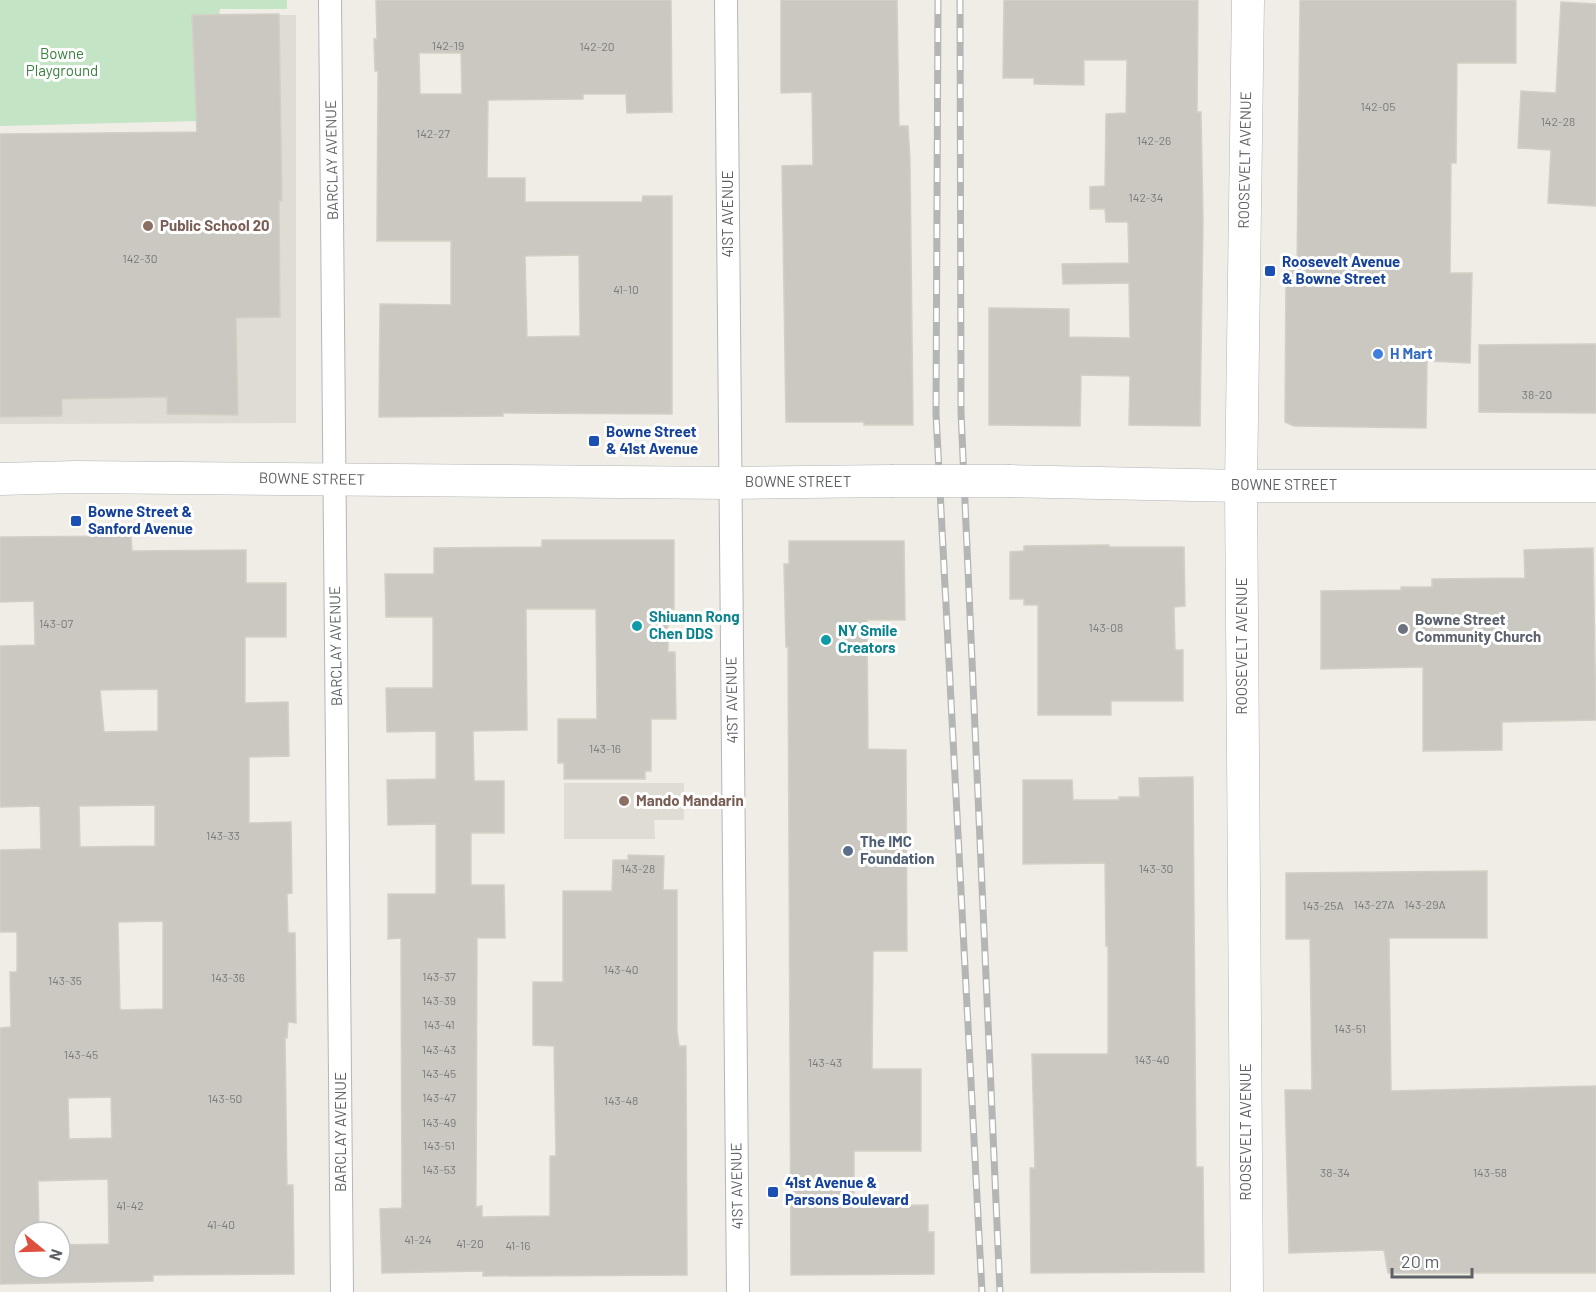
<svg xmlns="http://www.w3.org/2000/svg" width="1596" height="1292" viewBox="0 0 1596 1292" font-family="Barlow,sans-serif">
  <style>
    .education { fill: #dfdcd4 }
    .green { fill: #c4e4c6 }
    .building { fill: #cbc8c2; stroke: #d3cfc5; stroke-width: 1.5; fill-rule: evenodd }
    .lines { fill: none; stroke-linecap: round; stroke-linejoin: round }
    .street-casing { stroke: #b3b6ba; stroke-width: 24 }
    .secondary-casing { stroke: #b2b5ba; stroke-width: 33 }
    .street { stroke: #fff; stroke-width: 22 }
    .secondary { stroke: #fff; stroke-width: 32 }
    .rail-casing { stroke: #b4b5b5; stroke-width: 7 }
    .rail { stroke: #fff; stroke-width: 4.5; stroke-dasharray: 14; stroke-linecap: butt }
    .secondary-bridge-casing { stroke: #b2b5ba; stroke-width: 33; stroke-linecap: butt }
    .secondary-bridge { stroke: #fff; stroke-width: 32 }
    .education-dot { fill: #8d6e63; stroke: #fff; stroke-width: 2 }
    .transit-dot { fill: #1a4fb4; stroke: #fff; stroke-width: 2 }
    .shop-dot { fill: #3f7fe0; stroke: #fff; stroke-width: 2 }
    .culture-dot { fill: #0f9aa8; stroke: #fff; stroke-width: 2 }
    .worship-dot { fill: #6b7280; stroke: #fff; stroke-width: 2 }
    .service-dot { fill: #5c6f8a; stroke: #fff; stroke-width: 2 }
    .labels { text-anchor: middle; stroke-width: 6; stroke-linejoin: round; paint-order: stroke }
    .number-label { font-size: 12px; fill: #797b7c }
    .park-label { font-size: 15px; fill: #3a8040; stroke: #fff }
    .street-label { font-size: 15px; fill: #5e6165; stroke: #fff }
    .education-label { font-size: 15px; font-weight: bold; fill: #785e54; stroke: #fff; text-anchor: start }
    .transit-label { font-size: 15px; font-weight: bold; fill: #164399; stroke: #fff; text-anchor: start }
    .shop-label { font-size: 15px; font-weight: bold; fill: #366cbe; stroke: #fff; text-anchor: start }
    .culture-label { font-size: 15px; font-weight: bold; fill: #0d838f; stroke: #fff; text-anchor: start }
    .worship-label { font-size: 15px; font-weight: bold; fill: #5b616d; stroke: #fff; text-anchor: start }
    .service-label { font-size: 15px; font-weight: bold; fill: #4e5e75; stroke: #fff; text-anchor: start }
  </style>
  <rect width="100%" height="100%" fill="#efede6"/>
  <!-- education -->
  <g class="education">
    <polygon points="192,15 296,15 296,423 0,424 0,134 196,132"/>
    <polygon points="564,783 684,783 684,820 654,820 655,839 564,839"/>
  </g>
  <!-- green -->
  <polygon class="green" points="0,0 287,0 287,9 220,9 219,15 192,15 196,121 0,126"/>
  <!-- building -->
  <g class="building">
    <path d="M376 0H671L672 112 627 113 626 94H583V99L488 100 487 178H525V202H642L643 196H672V414L503 413V416L379 417 380 304 451 305V241H377L378 71H375L374 39H377ZM419 53H461L462 94H420ZM579 255 580 336 527 337 525 256Z"/>
    <polygon points="781,0 897,0 899,126 908,126 910,161 913,425 864,425 864,422 786,422 782,166 813,165 812,92 781,93"/>
    <polygon points="1004,0 1198,0 1197,112 1201,112 1203,220 1200,426 1129,425 1130,376 1081,375 1080,426 989,425 989,308 1069,309 1069,337 1130,338 1129,283 1063,284 1062,264 1129,263 1128,222 1106,222 1105,209 1090,209 1090,187 1105,186 1106,114 1126,113 1127,60 1084,60 1084,85 1034,84 1034,78 1003,78"/>
    <polygon points="1300,0 1516,0 1516,63 1457,63 1456,163 1451,163 1450,273 1472,273 1470,363 1427,361 1426,428 1294,426 1285,422 1286,270 1297,270"/>
    <polygon points="1561,2 1596,4 1596,206 1548,203 1551,150 1518,148 1521,91 1556,93"/>
    <polygon points="279,14 282,201 279,201 280,317 236,318 238,415 167,414 167,397 62,399 62,416 0,417 0,134 197,132 192,15"/>
    <polygon points="1596,344 1596,413 1479,412 1479,345"/>
    <path d="M131 536 132 551 246 550V583H286V637H245V703L288 702 289 756 249 757V823L291 822 292 893 287 894 288 933H295L296 1023 288 1022 287 1038H285L287 1185H293L294 1274 153 1275V1281L0 1284V1028L11 1027 10 972H17V932H0V850L41 849 40 806 0 807V646L35 645 34 601 0 602V537ZM158 689V731L104 732 100 690ZM155 805V846L80 847 79 806ZM163 921V1009L120 1010 118 922ZM111 1097 112 1138 69 1139 68 1098ZM108 1179 109 1244 60 1245V1268H24V1232H39L38 1181Z"/>
    <polygon points="542,540 674,540 674,609 668,609 668,652 675,652 676,719 651,719 651,771 645,771 645,779 564,779 564,763 558,763 558,719 597,719 596,609 526,609 527,730 473,731 474,781 504,781 504,833 471,833 471,885 504,885 505,938 477,938 476,1207 482,1206 482,1217 550,1216 550,1156 556,1156 554,1046 533,1045 533,982 563,982 563,891 612,891 613,860 628,860 628,855 664,856 663,890 677,890 677,1031 679,1046 686,1046 687,1275 483,1276 483,1271 382,1273 380,1209 402,1208 401,938 388,939 388,894 436,894 436,824 388,825 387,780 436,779 436,731 387,732 386,688 433,688 433,617 386,617 385,574 434,574 434,548 542,547"/>
    <polygon points="789,541 904,541 905,620 867,620 868,749 906,750 907,951 873,951 872,1069 921,1069 921,1151 854,1151 854,1206 928,1205 928,1232 934,1232 934,1274 791,1275 788,647 786,647 784,564 789,564"/>
    <polygon points="1109,545 1109,547 1184,547 1185,606 1174,607 1175,650 1183,650 1183,701 1111,701 1111,715 1038,715 1038,605 1024,605 1024,599 1010,599 1010,552 1024,551 1024,546"/>
    <polygon points="1593,548 1596,720 1502,722 1502,750 1423,751 1423,667 1321,669 1321,591 1401,590 1401,587 1432,587 1432,579 1525,578 1524,550"/>
    <polygon points="1193,777 1196,1167 1203,1167 1204,1272 1031,1273 1030,1168 1035,1168 1032,1054 1108,1054 1108,946 1106,946 1105,863 1023,864 1023,780 1072,780 1073,800 1119,800 1119,797 1140,797 1139,778"/>
    <polygon points="1487,871 1487,938 1389,938 1391,1091 1596,1086 1596,1273 1388,1273 1384,1250 1289,1253 1285,1090 1312,1090 1310,939 1286,939 1286,873"/>
  </g>
  <g class="lines">
    <!-- street casing -->
    <g class="street-casing">
      <g id="street">
        <polyline points="330,0 342,1292"/>
        <polyline points="726,0 738,1292"/>
      </g>
    </g>
    <!-- secondary casing -->
    <g class="secondary-casing">
      <g id="secondary">
        <polyline points="0,479 76,477 730,483 890,481"/>
        <polyline points="1010,481 1241,486 1596,486"/>
        <polyline points="1247,1292 1241,486 1248,0"/>
      </g>
    </g>
    <!-- street -->
    <use href="#street" class="street"/>
    <!-- secondary -->
    <use href="#secondary" class="secondary"/>
    <!-- rail casing -->
    <g class="rail-casing">
      <g id="rail">
        <polyline points="938,0 936,414 982,1292"/>
        <polyline points="960,0 961,412 1000,1292"/>
      </g>
    </g>
    <!-- rail -->
    <use href="#rail" class="rail"/>
    <!-- secondary-bridge casing -->
    <g class="secondary-bridge-casing">
      <polyline id="secondary-bridge" points="890,481 1010,481"/>
    </g>
    <!-- secondary-bridge -->
    <use href="#secondary-bridge" class="secondary-bridge"/>
  </g>
  <!-- markers -->
  <g class="education-dot">
    <circle cx="148" cy="226" r="6"/>
    <circle cx="624" cy="801" r="6"/>
  </g>
  <g class="transit-dot">
    <rect x="1264" y="265" width="12" height="12" rx="3"/>
    <rect x="588" y="435" width="12" height="12" rx="3"/>
    <rect x="70" y="515" width="12" height="12" rx="3"/>
    <rect x="767" y="1186" width="12" height="12" rx="3"/>
  </g>
  <circle class="shop-dot" cx="1378" cy="354" r="6"/>
  <g class="culture-dot">
    <circle cx="637" cy="626" r="6"/>
    <circle cx="826" cy="640" r="6"/>
  </g>
  <circle class="worship-dot" cx="1403" cy="629" r="6"/>
  <circle class="service-dot" cx="848" cy="851" r="6"/>
  <g class="labels">
    <!-- number labels -->
    <g class="number-label">
      <text x="448" y="50">142-19</text>
      <text x="597" y="51">142-20</text>
      <text x="1378" y="111">142-05</text>
      <text x="1558" y="126">142-28</text>
      <text x="433" y="138">142-27</text>
      <text x="1154" y="145">142-26</text>
      <text x="1146" y="202">142-34</text>
      <text x="140" y="263">142-30</text>
      <text x="626" y="294">41-10</text>
      <text x="1537" y="399">38-20</text>
      <text x="56" y="628">143-07</text>
      <text x="1106" y="632">143-08</text>
      <text x="605" y="753">143-16</text>
      <text x="223" y="840">143-33</text>
      <text x="638" y="873">143-28</text>
      <text x="1156" y="873">143-30</text>
      <text x="1374" y="909">143-27A</text>
      <text x="1425" y="909">143-29A</text>
      <text x="1323" y="910">143-25A</text>
      <text x="621" y="974">143-40</text>
      <text x="439" y="981">143-37</text>
      <text x="228" y="982">143-36</text>
      <text x="65" y="985">143-35</text>
      <text x="439" y="1005">143-39</text>
      <text x="439" y="1029">143-41</text>
      <text x="1350" y="1033">143-51</text>
      <text x="439" y="1054">143-43</text>
      <text x="81" y="1059">143-45</text>
      <text x="1152" y="1064">143-40</text>
      <text x="825" y="1067">143-43</text>
      <text x="439" y="1078">143-45</text>
      <text x="439" y="1102">143-47</text>
      <text x="225" y="1103">143-50</text>
      <text x="621" y="1105">143-48</text>
      <text x="439" y="1127">143-49</text>
      <text x="439" y="1150">143-51</text>
      <text x="439" y="1174">143-53</text>
      <text x="1335" y="1177">38-34</text>
      <text x="1490" y="1177">143-58</text>
      <text x="130" y="1210">41-42</text>
      <text x="221" y="1229">41-40</text>
      <text x="418" y="1244">41-24</text>
      <text x="470" y="1248">41-20</text>
      <text x="518" y="1250">41-16</text>
    </g>
    <!-- park labels -->
    <g class="park-label">
      <text x="62" y="59">Bowne<tspan x="62" dy="17">Playground</tspan></text>
    </g>
    <!-- street labels -->
    <g class="street-label">
      <text transform="translate(332 160) rotate(-91)" y="5">BARCLAY AVENUE</text>
      <text transform="translate(1245 160) rotate(-89)" y="5">ROOSEVELT AVENUE</text>
      <text transform="translate(728 214) rotate(-90)" y="5">41ST AVENUE</text>
      <text transform="translate(312 479) rotate(1)" y="5">BOWNE STREET</text>
      <text x="798" y="487">BOWNE STREET</text>
      <text x="1284" y="490">BOWNE STREET</text>
      <text transform="translate(336 646) rotate(-91)" y="5">BARCLAY AVENUE</text>
      <text transform="translate(1242 646) rotate(-90)" y="5">ROOSEVELT AVENUE</text>
      <text transform="translate(732 700) rotate(-91)" y="5">41ST AVENUE</text>
      <text transform="translate(341 1132) rotate(-90)" y="5">BARCLAY AVENUE</text>
      <text transform="translate(1246 1132) rotate(-90)" y="5">ROOSEVELT AVENUE</text>
      <text transform="translate(737 1186) rotate(-91)" y="5">41ST AVENUE</text>
    </g>
    <!-- education labels -->
    <g class="education-label">
      <text x="160" y="231">Public School 20</text>
      <text x="636" y="806">Mando Mandarin</text>
    </g>
    <!-- transit labels -->
    <g class="transit-label">
      <text x="1282" y="267">Roosevelt Avenue<tspan x="1282" dy="17">&amp; Bowne Street</tspan></text>
      <text x="606" y="437">Bowne Street<tspan x="606" dy="17">&amp; 41st Avenue</tspan></text>
      <text x="88" y="517">Bowne Street &amp;<tspan x="88" dy="17">Sanford Avenue</tspan></text>
      <text x="785" y="1188">41st Avenue &amp;<tspan x="785" dy="17">Parsons Boulevard</tspan></text>
    </g>
    <!-- shop labels -->
    <g class="shop-label">
      <text x="1390" y="359">H Mart</text>
    </g>
    <!-- culture labels -->
    <g class="culture-label">
      <text x="649" y="622">Shiuann Rong<tspan x="649" dy="17">Chen DDS</tspan></text>
      <text x="838" y="636">NY Smile<tspan x="838" dy="17">Creators</tspan></text>
    </g>
    <!-- worship labels -->
    <g class="worship-label">
      <text x="1415" y="625">Bowne Street<tspan x="1415" dy="17">Community Church</tspan></text>
    </g>
    <!-- service labels -->
    <g class="service-label">
      <text x="860" y="847">The IMC<tspan x="860" dy="17">Foundation</tspan></text>
    </g>
  </g>
  <!-- north arrow -->
  <g transform="translate(42 1250) rotate(109)"><circle r="28" fill="#ffffff" stroke="#bfc0c1" stroke-width="1.5"/>
  <path d="M0-4.5L10 22L0 15L-10 22Z" fill="#de4f3d"/>
  <text y="-9" font-size="16" font-weight="bold" text-anchor="middle" fill="#5e6165">N</text>
  </g>
  <!-- scale -->
  <path d="M1392 1268v9h80v-9" fill="none" stroke="#5e6165" stroke-width="3"/>
  <text x="1401" y="1268" font-size="18" fill="#5e6165" stroke="#ffffff" stroke-width="4.5" paint-order="stroke">20 m</text>
</svg>
